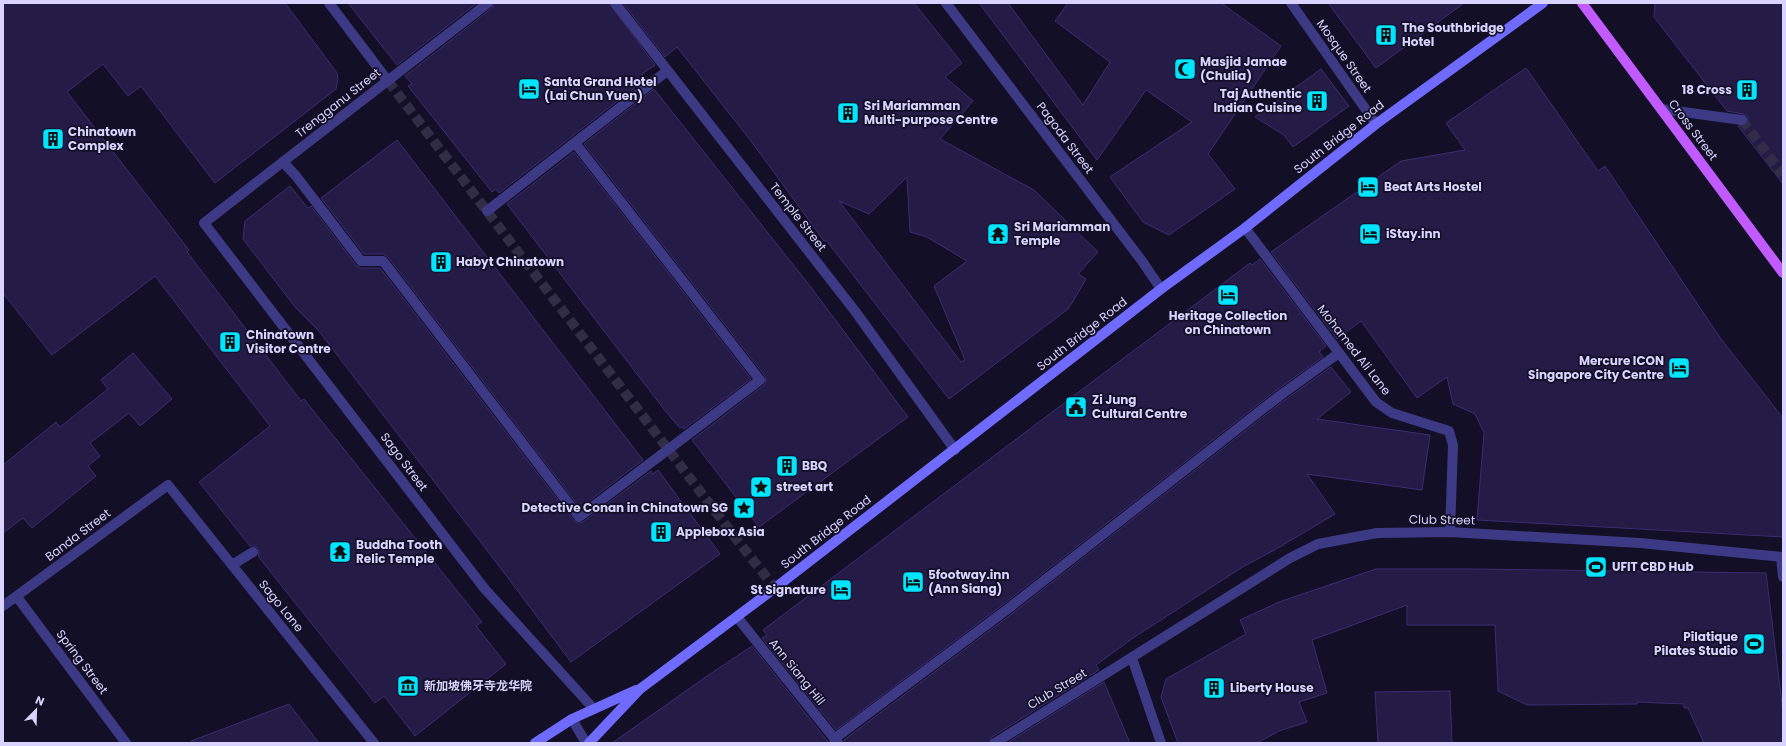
<svg xmlns="http://www.w3.org/2000/svg" width="1786" height="746" viewBox="0 0 1786 746" font-family="Poppins,'Noto Sans SC',sans-serif">
  <style>
    .building { fill: #241b47; stroke: #3b2d73; fill-rule: evenodd }
    .lines { fill: none; stroke-linecap: round; stroke-linejoin: round }
    .street-tunnel { stroke: #312d47; stroke-width: 10; stroke-dasharray: 10 5; stroke-linecap: butt }
    .lane { stroke: #3d3a85; stroke-width: 10 }
    .street { stroke: #3d3a85; stroke-width: 10 }
    .secondary { stroke: #6f6bff; stroke-width: 10 }
    .primary { stroke: #c25bff; stroke-width: 10 }
    .labels { text-anchor: middle; stroke-width: 3.5; stroke-linejoin: round; paint-order: stroke }
    .poi-label { font-size: 12px; font-weight: bold; fill: #d9d4ff; stroke: #130f26; text-anchor: start }
    .street-label { font-size: 12px; fill: #d9d4ff; stroke: #130f26 }
  </style>
  <rect width="100%" height="100%" fill="#130f26"/>
  <!-- building -->
  <g class="building">
    <polygon points="3,3 285,3 337,73 338,79 336,89 215,183 141,86 128,96 103,64 67,92 189,250 187,252 301,401 304,399 482,622 476,626 506,664 415,736 384,696 375,703 258,556 259,552 258,548 253,546 250,546 199,482 270,426 155,276 52,355 3,293"/>
    <polygon points="348,3 477,3 397,65"/>
    <polygon points="494,3 609,3 655,65 642,74 646,79 499,193 496,189 492,192 408,86 412,84 405,76 492,8"/>
    <path d="M623 3H914L962 63 945 77 973 101 940 139 1034 190 1098 252 1078 274 1086 279 1072 303 1068 309 949 399 826 240 824 241 751 141 677 47 665 57ZM907 177 910 232 927 237 967 261 934 286 965 360 961 362 839 201 869 214Z"/>
    <polygon points="979,3 1008,3 1083,105 1110,62 1055,21 1068,3 1221,3 1281,46 1208,154 1235,189 1169,235 1143,222 1110,177 1192,122 1146,90 1097,160"/>
    <polygon points="1328,3 1464,3 1376,68"/>
    <polygon points="1655,3 1783,3 1783,184 1738,126 1747,124 1748,117 1743,114 1727,111 1654,17"/>
    <polygon points="1526,68 1598,171 1605,166 1721,339 1783,418 1783,537 1477,520 1484,433 1475,414 1453,404 1447,377 1417,398 1361,321 1337,339 1271,252 1401,161 1465,150 1446,123"/>
    <polygon points="1321,69 1349,106 1293,147 1284,135 1255,117"/>
    <polygon points="654,89 810,286 908,417 759,527 692,440 764,385 766,382 765,376 584,144"/>
    <polygon points="397,140 643,460 580,508 388,257 383,254 364,254 321,198"/>
    <polygon points="574,152 751,379 684,429 682,427 680,428 666,412 507,204"/>
    <polygon points="290,186 308,208 311,206 356,265 361,268 380,268 574,521 579,523 583,522 651,471 653,474 658,470 720,554 571,662 499,566 318,330 295,307 243,239 245,221"/>
    <polygon points="1260,259 1326,346 1319,352 1323,357 1274,392 1005,603 836,730 762,638 767,635 763,630 1250,263 1252,265"/>
    <polygon points="133,353 172,399 140,426 129,413 90,443 100,456 88,466 96,476 32,528 23,518 3,533 3,465 56,422 60,427 108,389 101,380"/>
    <polygon points="1331,367 1351,392 1317,419 1430,435 1422,490 1307,474 1335,514 1278,548 1241,568 1133,638 1096,665 1099,670 992,737 989,743 844,743 844,740 1013,613 1282,402"/>
    <polygon points="1474,569 1766,573 1783,712 1783,743 1704,743 1688,708 1684,708 1684,704 1637,702 1637,704 1527,705 1498,691 1495,625 1407,625 1407,605 1312,640 1327,693 1299,702 1307,722 1279,731 1257,743 1178,743 1161,697 1166,679 1246,634 1240,620 1279,602 1376,569"/>
    <polygon points="752,646 829,743 612,743 710,674"/>
    <polygon points="1104,682 1130,743 1007,743"/>
    <polygon points="1450,691 1452,743 1378,743 1375,692"/>
    <polygon points="289,704 319,743 191,743 191,741"/>
  </g>
  <g class="lines">
    <!-- street-tunnel -->
    <g class="street-tunnel">
      <polyline points="388,81 734,536 775,588"/>
      <polyline points="1742,120 1783,175"/>
    </g>
    <!-- lane -->
    <g class="lane">
      <polyline points="1661,109 1742,120"/>
      <polyline points="283,162 296,176 361,261 383,261 579,517 760,380 575,143"/>
      <polyline points="487,211 667,71"/>
      <polyline points="253,552 232,565 374,743"/>
      <polyline points="834,739 1009,608 1278,397 1339,353"/>
    </g>
    <!-- street -->
    <g class="street">
      <polyline points="329,3 388,81"/>
      <polyline points="488,3 204,223 484,588 593,708"/>
      <polyline points="615,3 855,311 955,450"/>
      <polyline points="946,3 1142,261 1161,289"/>
      <polyline points="1291,3 1376,124"/>
      <polyline points="1245,228 1376,402 1392,413 1449,431 1453,445 1450,532"/>
      <polyline points="1781,557 1783,577"/>
      <polyline points="17,597 126,743"/>
      <polyline points="3,606 168,485 232,565"/>
      <polyline points="737,617 838,743"/>
      <polyline points="1132,658 1161,743"/>
      <polyline points="572,719 586,743"/>
      <polyline points="995,743 1290,558 1318,544 1377,533 1450,532 1640,543 1783,557"/>
    </g>
    <!-- secondary -->
    <g class="secondary">
      <polyline points="535,743 572,719 636,690"/>
      <polyline points="589,743 640,689 775,588 1161,289 1245,228 1376,124 1543,3"/>
    </g>
    <!-- primary -->
    <polyline class="primary" points="1582,3 1783,273"/>
  </g>
  <!-- icons -->
  <defs>
    <g id="building-square" transform="scale(1.15)"><rect x="-9" y="-9" width="18" height="18" rx="4" fill="#00e5ff" stroke="#130f26"/><path d="M-4-6H4V6H1V3H-1V6H-4ZM-2.5-4.3h1.7v1.8h-1.7ZM.8-4.3h1.7v1.8H.8ZM-2.5-1h1.7V.8h-1.7ZM.8-1h1.7V.8H.8Z" fill="#111"/></g>
    <g id="mosque-square" transform="scale(1.15)"><rect x="-9" y="-9" width="18" height="18" rx="4" fill="#00e5ff" stroke="#130f26"/><path d="M3.5-4.9A6 6 0 1 0 3.5 4.9A5 5 0 1 1 3.5-4.9Z" fill="#111"/></g>
    <g id="hotel-square" transform="scale(1.15)"><rect x="-9" y="-9" width="18" height="18" rx="4" fill="#00e5ff" stroke="#130f26"/><path d="M-6-4.5h1.5V1H6V5H4.5V3h-9V5H-6ZM-4 0a1.8 1.8 0 1 1 3.6 0ZM.5 0V-2.5h3Q6-2.5 6 0Z" fill="#111"/></g>
    <g id="temple-square" transform="scale(1.15)"><rect x="-9" y="-9" width="18" height="18" rx="4" fill="#00e5ff" stroke="#130f26"/><path d="M0-6L5-2H3V0L6.5 2.5H4V6H1.5V3h-3V6H-4V2.5H-6.5L-3 0V-2H-5Z" fill="#111"/></g>
    <g id="civic-square" transform="scale(1.15)"><rect x="-9" y="-9" width="18" height="18" rx="4" fill="#00e5ff" stroke="#130f26"/><path d="M-.6-6.5H3V-4.5H.6V-3L4-1V1h2V6H-6V1h2V-1L-.6-3ZM-1.2 2.5V6h2.4V2.5Z" fill="#111"/></g>
    <g id="sight-square" transform="scale(1.15)"><rect x="-9" y="-9" width="18" height="18" rx="4" fill="#00e5ff" stroke="#130f26"/><path d="M0-6L1.8-2.2L6-1.7L2.9 1.2L3.7 5.4L0 3.3L-3.7 5.4L-2.9 1.2L-6-1.7L-1.8-2.2Z" fill="#111"/></g>
    <g id="stadium-square" transform="scale(1.15)"><rect x="-9" y="-9" width="18" height="18" rx="4" fill="#00e5ff" stroke="#130f26"/><path d="M0-5a6.5 5 0 1 0 0 10a6.5 5 0 1 0 0-10ZM-3.5-1.8h7v3.6h-7Z" fill="#111"/></g>
    <g id="museum-square" transform="scale(1.15)"><rect x="-9" y="-9" width="18" height="18" rx="4" fill="#00e5ff" stroke="#130f26"/><path d="M0-6L6-3V-2H-6V-3ZM-5-1h2V3h-2ZM-1-1h2V3h-2ZM3-1h2V3H3ZM-6 4H6V6H-6Z" fill="#111"/></g>
  </defs>
  <g fill-rule="evenodd">
    <use href="#building-square" x="1386" y="35"/>
    <use href="#mosque-square" x="1185" y="69"/>
    <use href="#hotel-square" x="529" y="89"/>
    <use href="#building-square" x="1747" y="90"/>
    <use href="#building-square" x="1317" y="101"/>
    <use href="#building-square" x="848" y="113"/>
    <use href="#building-square" x="53" y="139"/>
    <use href="#hotel-square" x="1368" y="187"/>
    <use href="#temple-square" x="998" y="234"/>
    <use href="#hotel-square" x="1370" y="234"/>
    <use href="#building-square" x="441" y="262"/>
    <use href="#hotel-square" x="1228" y="295"/>
    <use href="#building-square" x="230" y="342"/>
    <use href="#hotel-square" x="1679" y="368"/>
    <use href="#civic-square" x="1076" y="407"/>
    <use href="#building-square" x="787" y="466"/>
    <use href="#sight-square" x="761" y="487"/>
    <use href="#sight-square" x="744" y="508"/>
    <use href="#building-square" x="661" y="532"/>
    <use href="#temple-square" x="340" y="552"/>
    <use href="#stadium-square" x="1596" y="567"/>
    <use href="#hotel-square" x="913" y="582"/>
    <use href="#hotel-square" x="841" y="590"/>
    <use href="#stadium-square" x="1754" y="644"/>
    <use href="#museum-square" x="408" y="686"/>
    <use href="#building-square" x="1214" y="688"/>
  </g>
  <g class="labels">
    <!-- poi labels -->
    <g class="poi-label">
      <text x="1402" y="32">The Southbridge<tspan x="1402" dy="14">Hotel</tspan></text>
      <text x="1200" y="66">Masjid Jamae<tspan x="1200" dy="14">(Chulia)</tspan></text>
      <text x="544" y="86">Santa Grand Hotel<tspan x="544" dy="14">(Lai Chun Yuen)</tspan></text>
      <text x="1732" y="94" text-anchor="end">18 Cross</text>
      <text x="1302" y="98" text-anchor="end">Taj Authentic<tspan x="1302" dy="14">Indian Cuisine</tspan></text>
      <text x="864" y="110">Sri Mariamman<tspan x="864" dy="14">Multi-purpose Centre</tspan></text>
      <text x="68" y="136">Chinatown<tspan x="68" dy="14">Complex</tspan></text>
      <text x="1384" y="191">Beat Arts Hostel</text>
      <text x="1014" y="231">Sri Mariamman<tspan x="1014" dy="14">Temple</tspan></text>
      <text x="1386" y="238">iStay.inn</text>
      <text x="456" y="266">Habyt Chinatown</text>
      <text x="1228" y="320" text-anchor="middle">Heritage Collection<tspan x="1228" dy="14">on Chinatown</tspan></text>
      <text x="246" y="339">Chinatown<tspan x="246" dy="14">Visitor Centre</tspan></text>
      <text x="1664" y="365" text-anchor="end">Mercure ICON<tspan x="1664" dy="14">Singapore City Centre</tspan></text>
      <text x="1092" y="404">Zi Jung<tspan x="1092" dy="14">Cultural Centre</tspan></text>
      <text x="802" y="470">BBQ</text>
      <text x="776" y="491">street art</text>
      <text x="728" y="512" text-anchor="end">Detective Conan in Chinatown SG</text>
      <text x="676" y="536">Applebox Asia</text>
      <text x="356" y="549">Buddha Tooth<tspan x="356" dy="14">Relic Temple</tspan></text>
      <text x="1612" y="571">UFIT CBD Hub</text>
      <text x="928" y="579">5footway.inn<tspan x="928" dy="14">(Ann Siang)</tspan></text>
      <text x="826" y="594" text-anchor="end">St Signature</text>
      <text x="1738" y="641" text-anchor="end">Pilatique<tspan x="1738" dy="14">Pilates Studio</tspan></text>
      <text x="424" y="690">新加坡佛牙寺龙华院</text>
      <text x="1230" y="692">Liberty House</text>
    </g>
    <!-- street labels -->
    <g class="street-label">
      <text transform="translate(1344 56) rotate(55)" y="4">Mosque Street</text>
      <text transform="translate(338 103) rotate(-38)" y="4">Trengganu Street</text>
      <text transform="translate(1693 130) rotate(53)" y="4">Cross Street</text>
      <text transform="translate(1339 137) rotate(-38)" y="4">South Bridge Road</text>
      <text transform="translate(1065 138) rotate(53)" y="4">Pagoda Street</text>
      <text transform="translate(798 217) rotate(52)" y="4">Temple Street</text>
      <text transform="translate(1082 334) rotate(-38)" y="4">South Bridge Road</text>
      <text transform="translate(1354 350) rotate(52)" y="4">Mohamed Ali Lane</text>
      <text transform="translate(404 462) rotate(53)" y="4">Sago Street</text>
      <text transform="translate(1442 520) rotate(1)" y="4">Club Street</text>
      <text transform="translate(826 532) rotate(-38)" y="4">South Bridge Road</text>
      <text transform="translate(78 535) rotate(-37)" y="4">Banda Street</text>
      <text transform="translate(281 606) rotate(51)" y="4">Sago Lane</text>
      <text transform="translate(82 662) rotate(53)" y="4">Spring Street</text>
      <text transform="translate(797 672) rotate(51)" y="4">Ann Siang Hill</text>
      <text transform="translate(1057 689) rotate(-31)" y="4">Club Street</text>
    </g>
  </g>
  <!-- border -->
  <rect width="1786" height="746" fill="none" stroke="#d9d4ff" stroke-width="8"/>
  <!-- north arrow -->
  <g transform="translate(36 710) rotate(23)" stroke="#130f26" stroke-width="3" paint-order="stroke">
  <path d="M0-3L7 15L0 10L-7 15Z" fill="#d9d4ff"/>
  <text y="-6" font-size="11" font-weight="bold" text-anchor="middle" fill="#d9d4ff">N</text>
  </g>
</svg>
